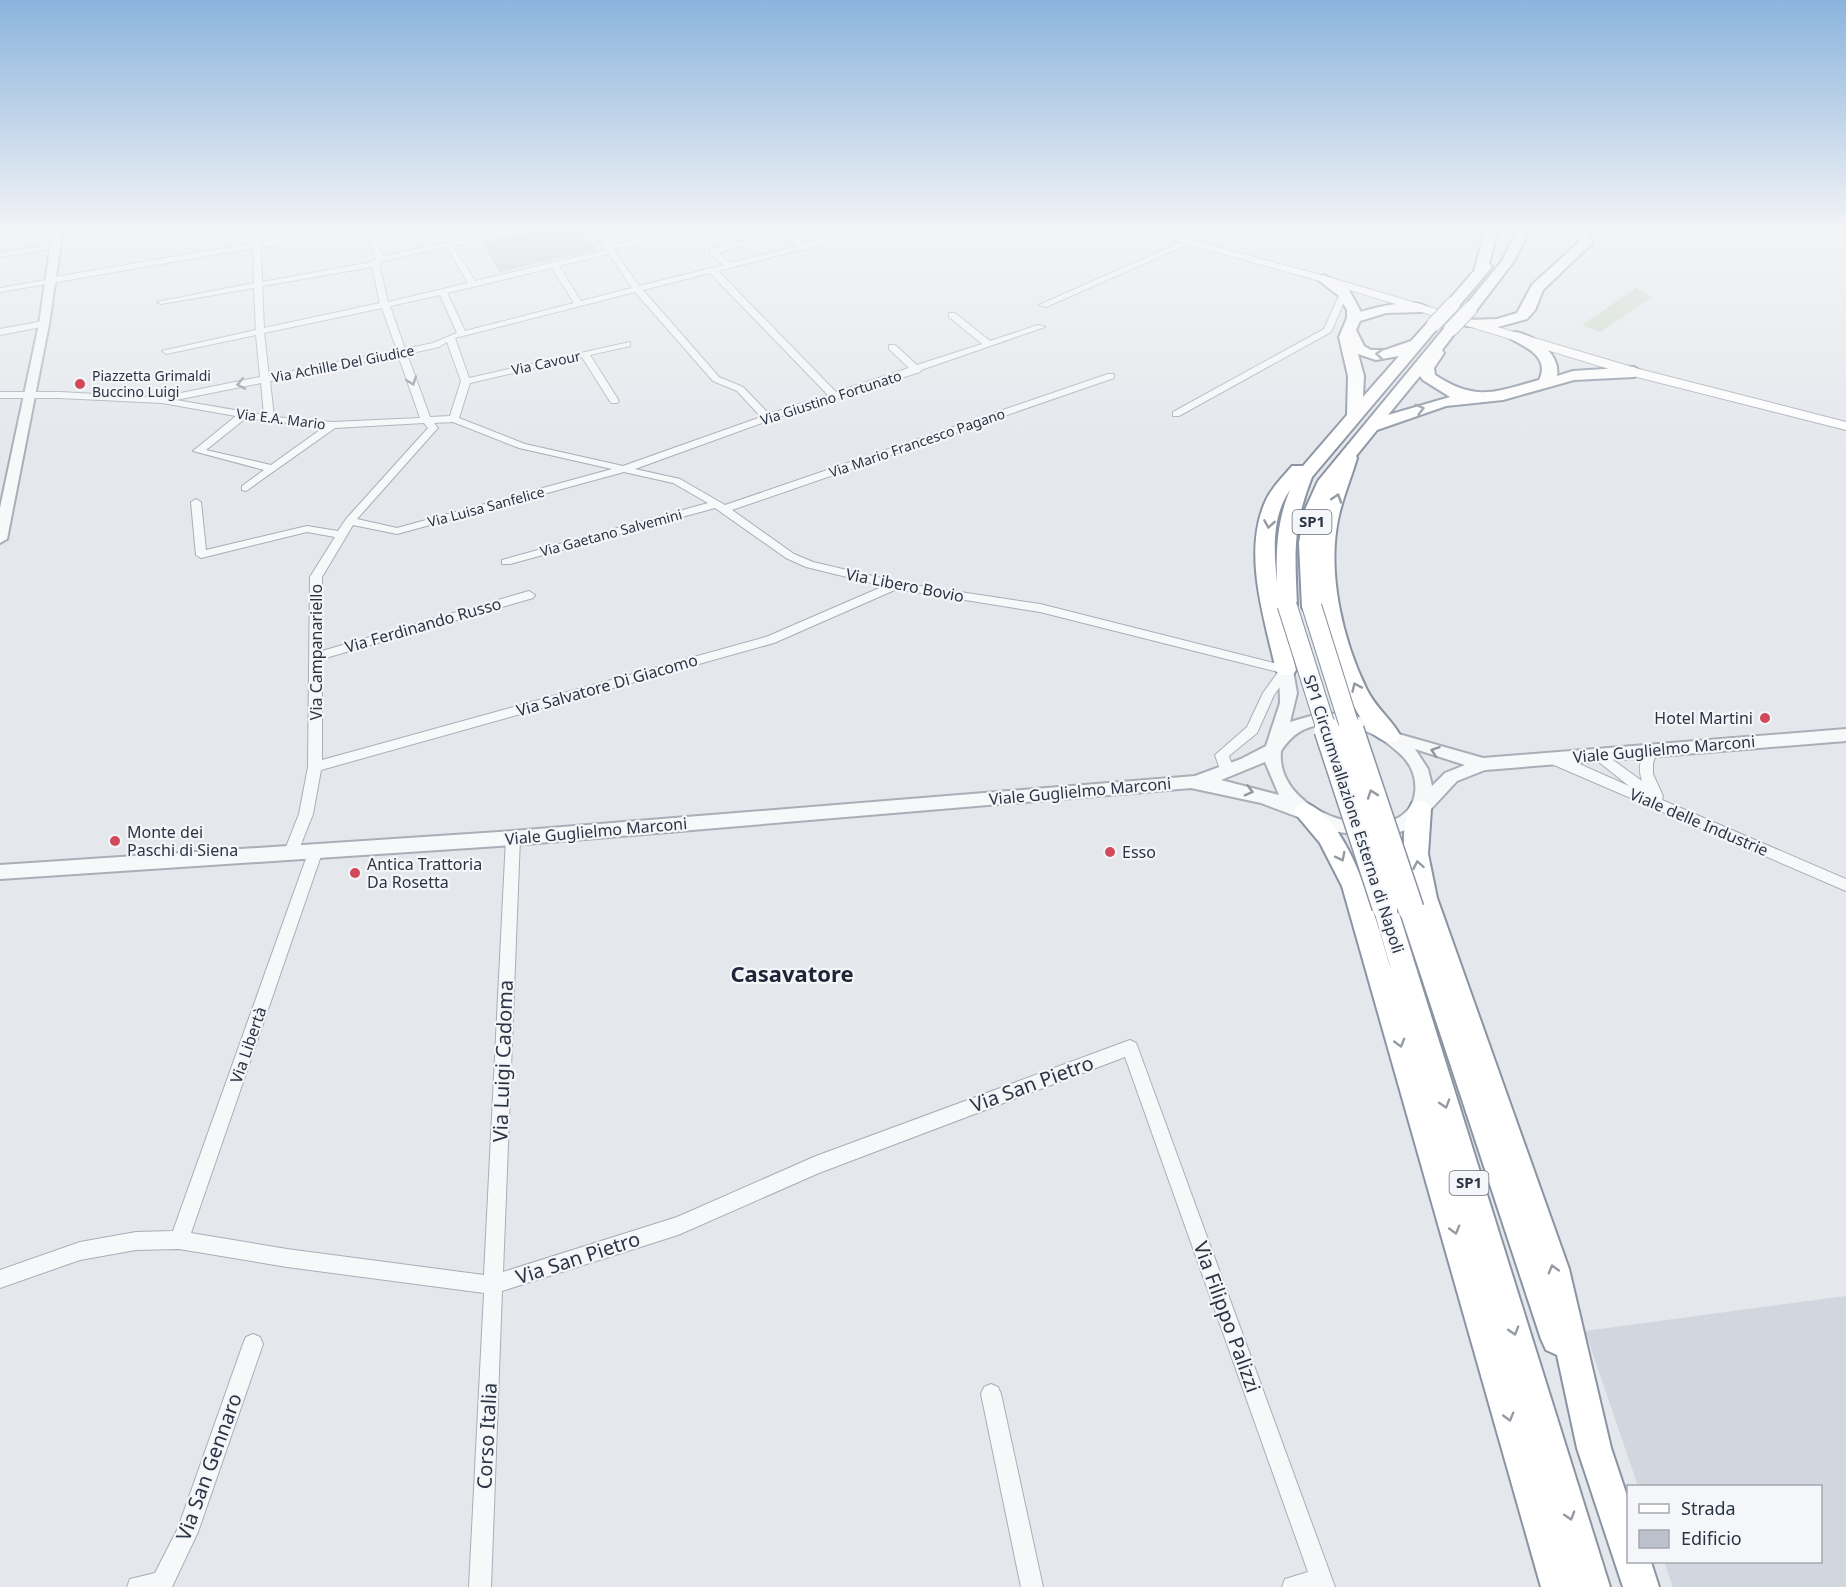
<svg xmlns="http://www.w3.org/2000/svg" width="1846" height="1587" viewBox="0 0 1846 1587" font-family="'Noto Sans',sans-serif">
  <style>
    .built { fill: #d2d6de }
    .green { fill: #c9d6c5 }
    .building { fill: #bbc0ca }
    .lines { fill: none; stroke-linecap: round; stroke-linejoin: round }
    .minor-casing { stroke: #a9aeb7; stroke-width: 2 }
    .tertiary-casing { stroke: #a9aeb7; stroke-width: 4 }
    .secondary-casing { stroke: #a9aeb7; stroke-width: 2 }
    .trunk-casing { stroke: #8b94a3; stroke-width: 4 }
    .minor { fill: #f7f8fa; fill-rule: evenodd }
    .tertiary { fill: #f7f8fa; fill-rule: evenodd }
    .secondary { fill: #fff; fill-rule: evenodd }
    .trunk { fill: #fff; fill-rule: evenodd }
    .trunk-bridge-far2-casing { stroke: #8b94a3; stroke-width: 16; stroke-linecap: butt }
    .trunk-bridge-far1-casing { stroke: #8b94a3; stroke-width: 21; stroke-linecap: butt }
    .trunk-bridge-casing { stroke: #8b94a3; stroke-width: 28; stroke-linecap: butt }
    .trunk-bridge-far2 { stroke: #fff; stroke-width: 14 }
    .trunk-bridge-far1 { stroke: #fff; stroke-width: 19 }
    .trunk-bridge { stroke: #fff; stroke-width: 25 }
    .oneway { stroke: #959aa2 }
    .oneway2 { stroke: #9196a0 }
    .poi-dot { fill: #d1495b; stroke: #f4f6f9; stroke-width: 2 }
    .labels { text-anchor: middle; stroke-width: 4.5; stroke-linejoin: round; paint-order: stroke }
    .far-street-label { font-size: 14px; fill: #2b3445; stroke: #f4f6f9 }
    .far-poi-label { font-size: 14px; fill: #2b3445; stroke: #f4f6f9; text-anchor: start }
    .shield { fill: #f4f6f9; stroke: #676e7b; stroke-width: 1.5 }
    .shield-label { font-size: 15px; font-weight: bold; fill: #2b3445 }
    .street-label { font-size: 16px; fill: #2b3445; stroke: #f4f6f9 }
    .poi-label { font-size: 16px; fill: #2b3445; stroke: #f4f6f9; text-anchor: start }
    .near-street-label { font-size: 20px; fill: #2b3445; stroke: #f4f6f9 }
    .district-label { font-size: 22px; font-weight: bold; fill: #1d2536; stroke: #f4f6f9 }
  </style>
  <rect width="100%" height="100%" fill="#e4e7ec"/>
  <!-- built -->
  <g class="built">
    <polygon points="783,229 853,229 807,243"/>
    <polygon points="1846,1296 1846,1587 1673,1587 1664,1562 1820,1562 1820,1486 1638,1486 1585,1331"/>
  </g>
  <!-- green -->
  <polygon class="green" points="1636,288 1652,297 1600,332 1582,325"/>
  <!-- building -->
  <polygon class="building" points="548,229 583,229 597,250 499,272 483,242"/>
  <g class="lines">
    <!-- minor casing -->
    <g class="minor-casing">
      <g id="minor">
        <path d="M253 229H260V242L341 229H356L261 247 262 282 372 262 376 259 364 229H370L383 256 514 229H526L523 231 453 246 475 281 606 250 592 229H598L610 245 687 229 689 234 613 249 639 286 724 265 710 254V250L749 239 753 241 719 253 731 263 798 246 775 229H782L805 244 866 229H876V231L810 248 809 250 803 249 718 271 836 392 909 368 889 349V345H895L917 365 982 344 949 317V313H955L990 341 1038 325 1045 327 921 370 920 372 770 420 635 469 680 479 725 505 1108 374H1114V378L732 510 794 554 813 562 907 584 1040 604 1286 666 1292 670 1274 695 1257 733 1229 756 1234 771 1227 776 1222 775 1215 755 1247 727 1263 693 1278 672 1040 612 897 589 774 643 321 770 313 814 298 852 296 856H286L284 852 299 814 308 767 310 577 335 537 307 532 201 558 196 555 191 502 196 499 201 502 206 550 307 526 338 531 346 519 428 428 424 423 335 428 246 491 242 490V486L264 470 193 451 236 416 162 403 60 398H0V392H60L166 398 171 395 260 377 256 335 166 354 162 351 256 330 254 288 161 304 157 302 254 283 253 248 0 292V288L45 280 49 278 253 243ZM447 247 468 283 388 302 379 264 383 261ZM609 254 632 288 581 301 559 266ZM372 267 380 303 264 328 262 286ZM552 268 574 303 465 331 447 293ZM710 273 828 395 769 414 743 387 719 377 643 290ZM635 292 713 381 737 391 761 417 623 466 525 444 459 418 470 383 582 357 611 403H617L619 401 590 355 630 346V342L469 378 455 338ZM440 295 457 333 433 343 405 349 390 306ZM382 308 397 350 269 376 264 333ZM447 342 461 381 450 416 430 417 407 354 439 347ZM398 355 420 418 333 422 274 417 270 381ZM261 383 264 415 176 400ZM246 418 324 427 271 465 206 450ZM453 422 519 448 612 469 397 528 357 519 436 430 438 428 434 423ZM624 472 673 483 708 503 502 560V564H510L715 508 786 558 806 567 884 586 766 637 322 760V659L533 598 535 595 529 591 322 651V577L353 525 397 534Z"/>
        <polygon points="1158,229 1167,229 1157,235 1151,235 1151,231"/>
        <polygon points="1771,229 1779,229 1766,239 1760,239 1760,235"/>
        <polygon points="1790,229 1800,229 1846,243 1846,247"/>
        <polygon points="1184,241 1191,243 1046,307 1039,305"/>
        <polygon points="54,244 58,246 57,248 0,257 0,253"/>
        <polygon points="1341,291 1348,293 1331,332 1179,416 1173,416 1173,412 1324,329"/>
        <polygon points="44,321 47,322 47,326 0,335 0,329"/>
        <path d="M1650 746 1657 751 1653 763V774L1663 796 1662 800 1846 879V891L1547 762 1545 758 1552 753 1557 754 1629 786 1590 755 1592 752H1602L1642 781C1638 769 1640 759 1645 748Z"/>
        <polygon points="513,832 518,834 520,838 503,1272 677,1217 816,1156 1130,1040 1136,1043 1138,1048 1335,1587 1282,1587 1285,1579 1308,1572 1125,1057 819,1173 678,1235 502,1291 491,1587 469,1587 484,1293 287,1267 179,1249 136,1250 80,1260 0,1288 0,1270 80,1242 136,1232 173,1231 309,850 311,846 321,846 323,850 191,1233 287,1249 484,1275 506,838 508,834"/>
        <polygon points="253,1334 260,1337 263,1344 198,1532 172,1587 127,1587 130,1579 155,1573 178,1528 243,1344 246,1337"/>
        <polygon points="991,1384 998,1387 1001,1394 1043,1587 1021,1587 981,1394 984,1387"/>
      </g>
    </g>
    <!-- tertiary casing -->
    <g class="tertiary-casing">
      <g id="tertiary">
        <polygon points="53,229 63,229 49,324 7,539 0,543 0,508 39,324"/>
        <path d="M1286 665 1293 670 1297 693 1290 722 1321 713 1352 715 1376 722 1395 733 1483 758 1846 729V741L1485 770 1457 781 1418 823 1403 831 1378 837 1338 832 1261 803 1191 788 513 845 0 879V865L513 831 1195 776 1241 759 1266 746 1280 703 1279 670ZM1327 724C1354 723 1379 734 1398 752 1411 763 1417 777 1415 793 1407 853 1274 819 1281 751 1293 733 1305 726 1327 724ZM1415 749 1465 765 1445 773 1432 786 1428 769ZM1265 762 1279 795 1221 780Z"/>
      </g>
    </g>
    <!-- secondary casing -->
    <g class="secondary-casing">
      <polygon id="secondary" points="1134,229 1150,229 1328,277 1639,369 1846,422 1846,430 1629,375 1320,281"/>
    </g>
    <!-- trunk casing -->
    <g class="trunk-casing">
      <g id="trunk">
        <polygon points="1486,229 1498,229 1489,264 1492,267 1458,307 1448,307 1448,301 1474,271"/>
        <polygon points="1518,229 1530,229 1514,261 1475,312 1465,312 1465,306 1502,261"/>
        <path d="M1567 229C1580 228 1587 229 1592 243L1543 290 1535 310 1527 319 1498 327 1466 326V320L1497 319 1517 313 1532 285 1579 242 1577 237Z"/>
        <path d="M1324 275 1349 290 1361 312C1376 307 1417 297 1428 308L1421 312 1386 313 1360 321 1356 330 1364 346 1371 350H1385L1411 341 1429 321H1439L1441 324 1312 477C1292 528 1295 552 1297 605L1294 609 1282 610 1296 670 1293 675H1279L1276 670C1264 617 1242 552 1266 500 1272 487 1283 477 1292 466H1303L1347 415 1348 376 1339 337 1347 318V310L1339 296 1317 279ZM1358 354 1376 360 1399 356 1363 397 1364 376ZM1290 490C1277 521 1276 549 1277 583 1274 552 1271 517 1290 490Z"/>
        <path d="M1451 325 1458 329 1442 350 1444 353 1434 368 1435 375C1476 402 1495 392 1539 380 1550 358 1528 348 1511 339L1509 336 1511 333 1516 332C1535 336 1561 354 1557 376L1573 371 1634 367 1642 372 1634 377 1574 380 1503 400 1446 406 1377 430 1356 456 1357 458C1351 479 1342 499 1338 520 1327 575 1343 641 1367 690 1376 708 1391 719 1400 735L1397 741C1357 753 1326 634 1322 606L1319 612H1305L1302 607 1299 543 1304 512 1318 481 1446 326ZM1420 376 1423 380 1450 397 1388 415Z"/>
        <path d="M1420 800 1428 803 1431 809 1428 854 1437 898 1569 1269 1611 1448 1628 1499V1562H1651L1659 1587H1623L1577 1448 1557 1355 1546 1350 1541 1339 1399 909 1402 902 1413 899C1406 870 1397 831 1412 803Z"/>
        <path d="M1305 803C1351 818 1378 927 1391 969L1373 907 1376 900 1385 897 1394 900 1397 907 1610 1587H1541L1342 886 1320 843 1294 812 1297 806Z"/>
      </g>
    </g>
    <!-- minor -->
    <use href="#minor" class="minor"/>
    <!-- tertiary -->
    <use href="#tertiary" class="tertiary"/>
    <!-- secondary -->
    <use href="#secondary" class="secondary"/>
    <!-- trunk -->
    <use href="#trunk" class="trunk"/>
    <!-- trunk-bridge-far2 casing -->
    <g class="trunk-bridge-far2-casing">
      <g id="trunk-bridge-far2">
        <polyline points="1434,324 1453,304"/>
        <polyline points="1451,329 1470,309"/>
      </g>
    </g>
    <!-- trunk-bridge-far1 casing -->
    <g class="trunk-bridge-far1-casing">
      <g id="trunk-bridge-far1">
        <polyline points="1287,605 1327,731"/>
        <polyline points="1312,607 1351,731"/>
      </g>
    </g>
    <!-- trunk-bridge casing -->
    <g class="trunk-bridge-casing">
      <g id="trunk-bridge">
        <polyline points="1327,730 1385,907"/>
        <polyline points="1351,730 1411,909"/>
      </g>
    </g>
    <!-- trunk-bridge-far2 -->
    <use href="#trunk-bridge-far2" class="trunk-bridge-far2"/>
    <!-- trunk-bridge-far1 -->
    <use href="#trunk-bridge-far1" class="trunk-bridge-far1"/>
    <!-- trunk-bridge -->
    <use href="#trunk-bridge" class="trunk-bridge"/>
  </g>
  <!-- one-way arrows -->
  <defs><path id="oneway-chevron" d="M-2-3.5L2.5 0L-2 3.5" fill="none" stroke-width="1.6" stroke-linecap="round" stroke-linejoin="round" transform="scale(1.5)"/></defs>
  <g class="oneway">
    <use href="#oneway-chevron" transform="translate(1380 354) rotate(-176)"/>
    <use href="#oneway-chevron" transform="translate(1420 409) rotate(-15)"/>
    <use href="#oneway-chevron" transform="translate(1337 498) rotate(-72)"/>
    <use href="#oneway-chevron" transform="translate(1269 524) rotate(99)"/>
    <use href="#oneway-chevron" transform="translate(1356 687) rotate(-114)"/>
    <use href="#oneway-chevron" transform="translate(1372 794) rotate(-109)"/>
    <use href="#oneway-chevron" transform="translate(1341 857) rotate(63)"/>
    <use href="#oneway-chevron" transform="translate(1418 865) rotate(-100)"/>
    <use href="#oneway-chevron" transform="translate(1400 1043) rotate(74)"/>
    <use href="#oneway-chevron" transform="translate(1445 1104) rotate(73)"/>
    <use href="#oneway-chevron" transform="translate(1455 1230) rotate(74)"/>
    <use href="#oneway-chevron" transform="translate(1553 1269) rotate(-106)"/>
    <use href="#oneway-chevron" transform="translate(1514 1331) rotate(73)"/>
    <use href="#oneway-chevron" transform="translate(1509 1417) rotate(74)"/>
    <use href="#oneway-chevron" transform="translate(1570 1516) rotate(73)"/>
  </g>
  <g class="oneway2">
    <use href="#oneway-chevron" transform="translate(412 381) rotate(70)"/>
    <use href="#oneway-chevron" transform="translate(241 384) rotate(169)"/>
    <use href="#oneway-chevron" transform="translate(1435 751) rotate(-161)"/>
    <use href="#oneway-chevron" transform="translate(1249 791) rotate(15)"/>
  </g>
  <!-- sky -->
  <linearGradient id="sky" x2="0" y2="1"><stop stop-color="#8bb4dd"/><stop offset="0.51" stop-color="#f3f4f6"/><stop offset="1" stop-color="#f3f4f6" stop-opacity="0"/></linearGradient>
  <rect width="1846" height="451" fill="url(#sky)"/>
  <!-- markers -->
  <g class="poi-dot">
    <circle cx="80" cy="384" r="6"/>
    <circle cx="1765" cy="718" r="6"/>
    <circle cx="115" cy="841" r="6"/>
    <circle cx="1110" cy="852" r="6"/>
    <circle cx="355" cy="873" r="6"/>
  </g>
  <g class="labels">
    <!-- far-street labels -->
    <g class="far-street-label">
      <text transform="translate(546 363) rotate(-12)" y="5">Via Cavour</text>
      <text transform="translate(343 364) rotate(-11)" y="5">Via Achille Del Giudice</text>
      <text transform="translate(831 398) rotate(-18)" y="5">Via Giustino Fortunato</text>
      <text transform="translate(281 419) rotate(7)" y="5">Via E.A. Mario</text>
      <text transform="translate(917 443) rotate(-19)" y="5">Via Mario Francesco Pagano</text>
      <text transform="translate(486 507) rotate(-15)" y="5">Via Luisa Sanfelice</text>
      <text transform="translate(611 533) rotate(-15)" y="5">Via Gaetano Salvemini</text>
    </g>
    <!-- far-poi labels -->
    <g class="far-poi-label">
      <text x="92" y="381">Piazzetta Grimaldi<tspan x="92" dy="16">Buccino Luigi</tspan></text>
    </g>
    <!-- shield labels -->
    <g class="shield">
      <rect x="1292.5" y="510" width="39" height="24" rx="4.5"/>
      <rect x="1449.5" y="1171" width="39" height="24" rx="4.5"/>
    </g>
    <g class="shield-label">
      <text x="1312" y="527">SP1</text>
      <text x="1469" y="1188">SP1</text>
    </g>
    <!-- street labels -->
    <g class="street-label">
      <text transform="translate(905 585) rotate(11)" y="6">Via Libero Bovio</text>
      <text transform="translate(423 625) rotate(-16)" y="6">Via Ferdinando Russo</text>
      <text transform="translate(316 652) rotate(-90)" y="6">Via Campanariello</text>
      <text transform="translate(607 685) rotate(-16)" y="6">Via Salvatore Di Giacomo</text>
      <text transform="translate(1664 749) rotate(-5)" y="6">Viale Guglielmo Marconi</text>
      <text transform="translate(1080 791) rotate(-5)" y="6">Viale Guglielmo Marconi</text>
      <text transform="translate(1354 814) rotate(72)" y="6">SP1 Circumvallazione Esterna di Napoli</text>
      <text transform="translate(1699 822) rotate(23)" y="6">Viale delle Industrie</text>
      <text transform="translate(596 831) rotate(-5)" y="6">Viale Guglielmo Marconi</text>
      <text transform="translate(248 1045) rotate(-71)" y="6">Via Libertà</text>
    </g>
    <!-- poi labels -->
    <g class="poi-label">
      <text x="1753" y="724" text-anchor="end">Hotel Martini</text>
      <text x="127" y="838">Monte dei<tspan x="127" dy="18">Paschi di Siena</tspan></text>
      <text x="1122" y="858">Esso</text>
      <text x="367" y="870">Antica Trattoria<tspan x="367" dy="18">Da Rosetta</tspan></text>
    </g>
    <!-- near-street labels -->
    <g class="near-street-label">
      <text transform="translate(503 1061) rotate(-88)" y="7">Via Luigi Cadoma</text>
      <text transform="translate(1032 1084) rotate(-20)" y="7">Via San Pietro</text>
      <text transform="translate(578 1258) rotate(-18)" y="7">Via San Pietro</text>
      <text transform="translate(1227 1317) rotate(70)" y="7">Via Filippo Palizzi</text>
      <text transform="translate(487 1436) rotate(-87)" y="7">Corso Italia</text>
      <text transform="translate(209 1467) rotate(-70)" y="7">Via San Gennaro</text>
    </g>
    <!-- district labels -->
    <g class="district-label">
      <text x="792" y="982">Casavatore</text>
    </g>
  </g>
  <!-- legend -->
  <rect x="1627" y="1485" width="195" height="78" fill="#f4f6f9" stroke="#a4a8b1" stroke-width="1.5"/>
  <rect x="1639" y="1504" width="30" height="9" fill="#ffffff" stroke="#a4a8b1" stroke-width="1.5"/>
  <text x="1681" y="1515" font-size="18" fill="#2b3445">Strada</text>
  <rect x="1639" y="1530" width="30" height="18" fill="#bbc0ca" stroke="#a4a8b1" stroke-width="1.5"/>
  <text x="1681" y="1545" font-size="18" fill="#2b3445">Edificio</text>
</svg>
